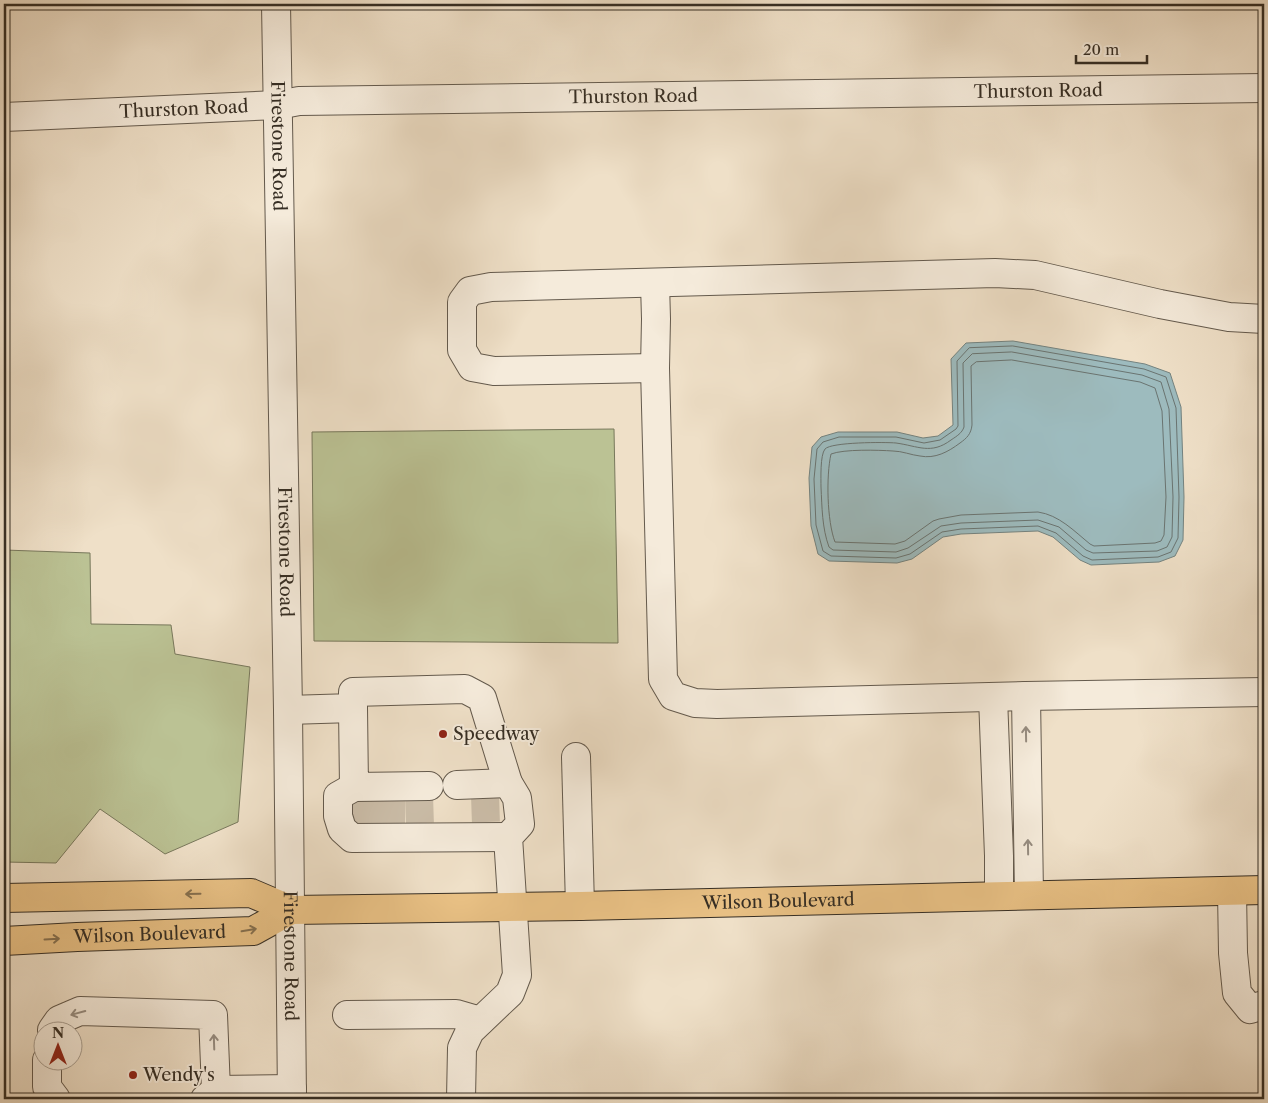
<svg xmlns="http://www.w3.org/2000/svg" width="1268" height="1103" viewBox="0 0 1268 1103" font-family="'Libre Caslon Text',serif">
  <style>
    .green { fill: #bbc294; stroke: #78785c }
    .water { fill: #9dbbbe; stroke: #748380 }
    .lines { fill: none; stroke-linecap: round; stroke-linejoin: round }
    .shore { stroke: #6a7471; stroke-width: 1 }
    .minor-tunnel { stroke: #cabca7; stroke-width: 28; stroke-dasharray: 28 14; stroke-linecap: butt }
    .minor-casing { stroke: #645a4d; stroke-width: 30 }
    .major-casing { stroke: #362e24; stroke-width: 30 }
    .minor { stroke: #f5ebdb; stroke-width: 28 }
    .major { stroke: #e8c084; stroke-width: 28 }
    .oneway { stroke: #968c80 }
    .oneway2 { stroke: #86704f }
    .poi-dot { fill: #8f2418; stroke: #f5ebdb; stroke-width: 2 }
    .labels { text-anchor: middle; stroke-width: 4; stroke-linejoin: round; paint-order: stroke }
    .street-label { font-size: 18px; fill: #362e24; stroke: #f5ebdb }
    .poi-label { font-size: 18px; fill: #362e24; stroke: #f5ebdb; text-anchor: start }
  </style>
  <rect width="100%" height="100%" fill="#efe0c8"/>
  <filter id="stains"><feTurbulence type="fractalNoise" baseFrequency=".004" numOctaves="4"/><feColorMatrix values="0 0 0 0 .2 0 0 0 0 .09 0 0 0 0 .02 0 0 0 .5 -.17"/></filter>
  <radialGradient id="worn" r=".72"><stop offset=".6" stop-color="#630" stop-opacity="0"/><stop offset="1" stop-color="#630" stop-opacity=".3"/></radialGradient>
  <!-- green -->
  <g class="green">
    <polygon points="614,429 618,643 314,641 312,432"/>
    <polygon points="4,550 90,553 91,624 171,625 175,654 250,667 238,822 165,854 100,809 56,863 4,862"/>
    <polygon points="5,968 8,1099 4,1099 4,969"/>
  </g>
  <!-- water -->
  <polygon class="water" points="1013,341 1145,364 1170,373 1181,407 1184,497 1183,540 1175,556 1159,562 1091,565 1080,560 1053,537 1038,531 961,534 943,537 912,559 897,563 829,561 818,554 811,526 809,478 812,447 821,437 838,432 897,432 923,438 938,436 953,425 951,359 966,343"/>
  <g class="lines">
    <!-- shore -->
    <g class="shore">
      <polygon points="1013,346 1144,369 1166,377 1176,408 1179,497 1178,538 1171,552 1158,557 1092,560 1083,556 1056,533 1038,526 961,529 942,532 910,554 896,558 831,556 823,551 816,525 814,479 817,449 823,442 839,437 896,437 924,443 940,440 956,429 958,426 957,361 969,348"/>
      <path d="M1012 352 1142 375 1161 382 1169 409 1173 497 1172 537 1167 547 1157 551 1093 553 1086 550 1059 527 1038 520 961 523 941 526 908 548 896 552 833 550 829 547C822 528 822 507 821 487 821 479 820 455 825 449 831 442 885 442 896 443 918 446 931 455 951 440 957 436 962 433 964 427L963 363 972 354Z"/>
      <path d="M1012 360 1140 382 1155 388 1162 411 1166 497 1164 535 1161 541 1155 543 1094 546 1090 544C1074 531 1059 515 1038 512L961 515 939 519 933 521 905 541 895 544 835 542C827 521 826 476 831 454 844 449 878 450 893 451 902 451 911 455 920 456 935 459 948 452 960 443 967 438 971 434 972 425L971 366 976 362Z"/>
    </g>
    <!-- minor-tunnel -->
    <g class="minor-tunnel">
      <polyline points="485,794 486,825"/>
      <polyline points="419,795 420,826"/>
      <polyline points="391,796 391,827"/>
      <polyline points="363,797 363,827"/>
    </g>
    <!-- minor casing -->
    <g class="minor-casing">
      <g id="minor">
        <path id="s1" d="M276 4 288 710 292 1099"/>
        <path id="s2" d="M4 117 278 105 299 101 1264 88"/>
        <polyline points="655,283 656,319 655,368 663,679 673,696 695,703 717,704 1026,696 1264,692"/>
        <polyline points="655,368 494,371 472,367 462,350 462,302 470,291 491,287 995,273 1035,275 1160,304 1229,317 1264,319"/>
        <polyline points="1026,696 1029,895"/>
        <polyline points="993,697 999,856 999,896"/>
        <polyline points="353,708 354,787 429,786"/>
        <polyline points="288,710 353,708 353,692 465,689 482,698 508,783 517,798 520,824 508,837 517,975 510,993 470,1031 462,1048 461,1099"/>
        <polyline points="576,757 580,906"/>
        <polyline points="457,785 508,783"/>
        <polyline points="354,787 338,796 338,816 342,829 352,838 508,837"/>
        <polyline points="1232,891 1233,953 1237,993 1250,1009 1264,1005"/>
        <polyline points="347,1015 456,1014 480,1021"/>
        <polyline points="52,1030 59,1020 80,1011 213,1015 216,1090"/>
        <polyline points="47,1060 47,1087 56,1099"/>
        <polyline points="205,1099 216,1090 292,1089"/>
      </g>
    </g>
    <!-- major casing -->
    <g class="major-casing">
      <g id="major">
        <path id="s3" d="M4 898 251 893 291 910 580 906 1264 890"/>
        <path id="s4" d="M4 941 77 937 253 931 291 910"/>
      </g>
    </g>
    <!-- minor -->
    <use href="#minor" class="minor"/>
    <!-- major -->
    <use href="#major" class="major"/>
  </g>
  <!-- one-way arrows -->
  <defs><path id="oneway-shaft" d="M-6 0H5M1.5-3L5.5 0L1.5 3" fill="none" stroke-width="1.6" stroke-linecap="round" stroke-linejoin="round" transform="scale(1.25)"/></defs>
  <g class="oneway">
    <use href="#oneway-shaft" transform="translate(1026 734) rotate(-91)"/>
    <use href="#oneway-shaft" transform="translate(1028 847) rotate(-91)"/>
    <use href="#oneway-shaft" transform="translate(78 1013) rotate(165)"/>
    <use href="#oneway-shaft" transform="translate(214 1042) rotate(-92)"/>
  </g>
  <g class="oneway2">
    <use href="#oneway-shaft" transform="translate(193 894) rotate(179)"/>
    <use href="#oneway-shaft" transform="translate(249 930) rotate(-10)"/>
    <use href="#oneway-shaft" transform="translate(52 939) rotate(-3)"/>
  </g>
  <!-- markers -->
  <g class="poi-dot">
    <circle cx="443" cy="734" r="5"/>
    <circle cx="133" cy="1075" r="5"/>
  </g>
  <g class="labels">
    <!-- street labels -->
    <g class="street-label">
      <text dy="6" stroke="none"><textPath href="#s2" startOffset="1035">Thurston Road</textPath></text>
      <text dy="6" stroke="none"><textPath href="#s2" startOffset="630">Thurston Road</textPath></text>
      <text dy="6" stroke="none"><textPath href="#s2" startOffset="180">Thurston Road</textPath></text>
      <text dy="6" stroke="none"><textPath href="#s1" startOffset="142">Firestone Road</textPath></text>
      <text dy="6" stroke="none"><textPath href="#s1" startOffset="548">Firestone Road</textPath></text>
      <text dy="6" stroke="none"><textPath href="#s3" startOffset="778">Wilson Boulevard</textPath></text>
      <text dy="6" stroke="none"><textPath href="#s4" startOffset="146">Wilson Boulevard</textPath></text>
      <text dy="6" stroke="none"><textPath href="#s1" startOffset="952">Firestone Road</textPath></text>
    </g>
    <!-- poi labels -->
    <g class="poi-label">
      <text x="453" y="740">Speedway</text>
      <text x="143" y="1081">Wendy's</text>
    </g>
  </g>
  <!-- margin -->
  <rect width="1268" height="1103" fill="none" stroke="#efe0c8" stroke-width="20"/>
  <rect x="5" y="5" width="1258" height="1093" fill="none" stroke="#362e24" stroke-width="2.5"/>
  <rect x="10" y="10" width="1248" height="1083" fill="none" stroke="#362e24"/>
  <!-- north arrow -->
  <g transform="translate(58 1046)"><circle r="24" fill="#f5ebdb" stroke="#a99f92"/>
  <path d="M0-4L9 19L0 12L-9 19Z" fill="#8f2418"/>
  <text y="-8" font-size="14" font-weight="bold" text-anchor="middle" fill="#362e24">N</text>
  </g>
  <!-- scale -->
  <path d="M1076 55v8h71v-8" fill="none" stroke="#362e24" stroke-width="2.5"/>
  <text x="1083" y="55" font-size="15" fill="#362e24" stroke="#f5ebdb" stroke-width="4" paint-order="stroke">20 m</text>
  <rect width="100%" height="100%" filter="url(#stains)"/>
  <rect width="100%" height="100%" fill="url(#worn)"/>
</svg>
